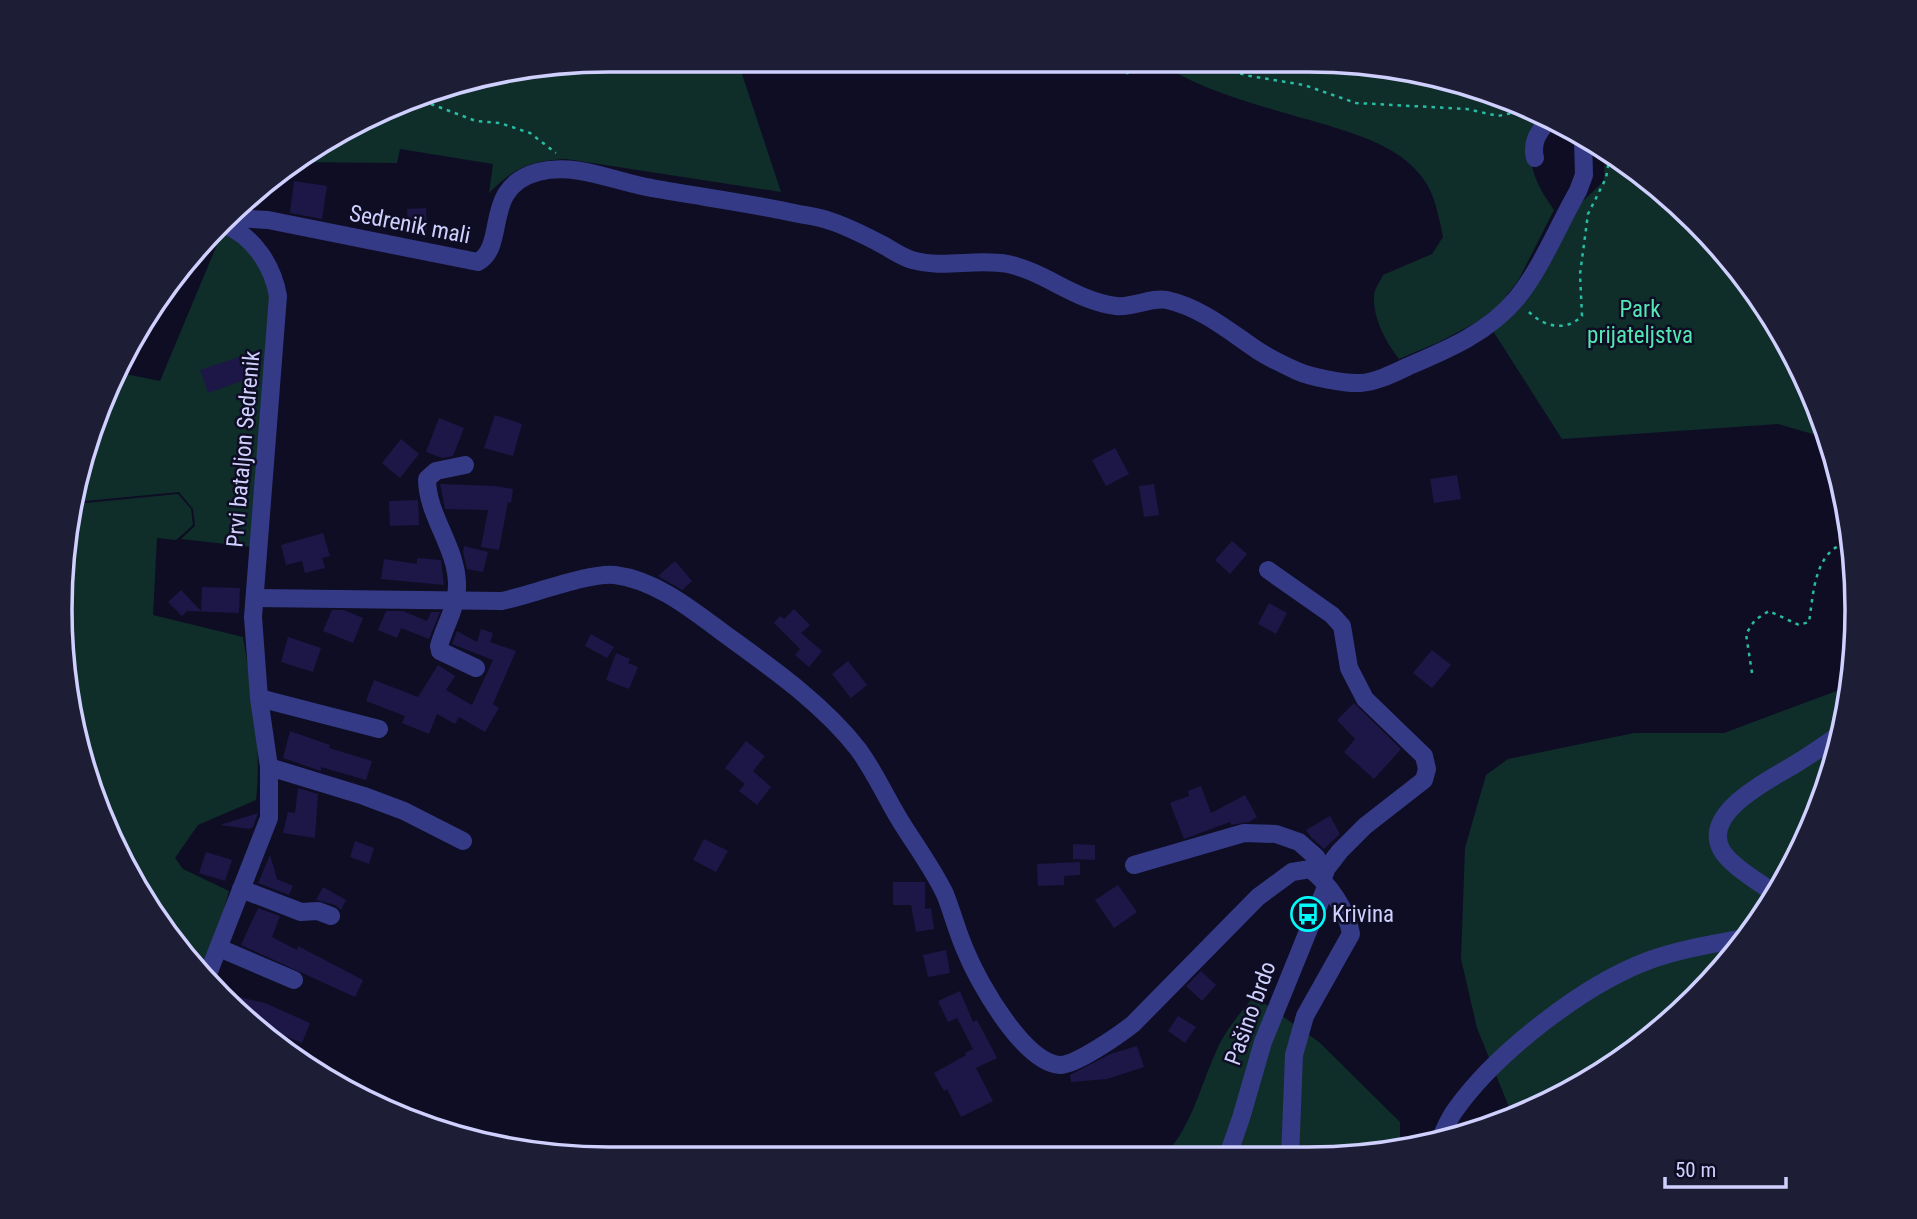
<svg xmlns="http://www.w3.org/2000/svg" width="1917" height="1219" viewBox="0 0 1917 1219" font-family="'Roboto Condensed',sans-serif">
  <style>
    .green { fill: #0f2e2a }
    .building { fill: #1c1746 }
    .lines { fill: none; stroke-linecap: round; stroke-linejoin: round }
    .path { stroke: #27bca3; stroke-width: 2.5; stroke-dasharray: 3.5 5; stroke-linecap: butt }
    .minor { stroke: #353a86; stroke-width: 18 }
    .labels { text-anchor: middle; stroke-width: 5; stroke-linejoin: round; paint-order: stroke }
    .street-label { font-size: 23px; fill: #d0d0ff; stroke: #0e0d24 }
    .park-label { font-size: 23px; fill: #54e7b3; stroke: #0e0d24 }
    .poi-label { font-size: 23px; fill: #d0d0ff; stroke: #0e0d24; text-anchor: start }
    .rim { fill: none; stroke: #d0d0ff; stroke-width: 3.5 }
  </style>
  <rect width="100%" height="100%" fill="#0e0d24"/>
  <!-- green -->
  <g class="green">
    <path d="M610 60H718L741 71 781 192 566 159C530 161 515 167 489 193L493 164 400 149 397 163 293 162 304 152 433 89Z"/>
    <path d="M1162 63 1379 64 1518 101 1540 114C1524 154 1529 175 1554 210L1518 281 1499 305 1479 321 1439 342 1399 359C1386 342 1373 319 1374 296 1374 289 1380 282 1383 275L1432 254 1443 237C1439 218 1435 193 1422 177 1399 146 1356 134 1320 123 1276 110 1197 91 1162 63Z"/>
    <polygon points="1605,152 1643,173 1721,247 1784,335 1830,439 1778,424 1562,439 1493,331 1568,215 1604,181"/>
    <polygon points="224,228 239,240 271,281 252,547 181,539 195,526 193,509 179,492 75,502 89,432 120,373 160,381"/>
    <path d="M178 494 191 509 193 525 176 540 157 538 153 615 243 637C252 692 262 745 256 800L198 825 175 858 183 869 229 891 215 941 202 968 152 915 78 752 61 574 75 504Z"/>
    <polygon points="1850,686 1839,752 1801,853 1744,945 1643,1046 1551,1103 1513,1117 1477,1028 1461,959 1465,848 1486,775 1508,759 1634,733 1724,733"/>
    <path d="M1254 996 1319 1042 1400 1122V1149L1344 1158H1163C1194 1123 1200 1085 1219 1045 1228 1027 1242 1011 1254 996Z"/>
  </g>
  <!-- building -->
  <g class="building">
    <polygon points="294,181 327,186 322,219 290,213"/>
    <polygon points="426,208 427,230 408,231 407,209"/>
    <polygon points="245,355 253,377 208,393 200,370"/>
    <polygon points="495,415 522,424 513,456 484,448"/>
    <polygon points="439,418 464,428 453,456 442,458 426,452"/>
    <polygon points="401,439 419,454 400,478 382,463"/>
    <polygon points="1115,448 1129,474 1106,486 1092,460"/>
    <polygon points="1457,475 1461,499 1434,503 1430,479"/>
    <polygon points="440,484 496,486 513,489 511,503 508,502 499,550 481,547 488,510 445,509"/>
    <polygon points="1154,484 1159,515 1144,517 1139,486"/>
    <polygon points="418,500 419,525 390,526 389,501"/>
    <polygon points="323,533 330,556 322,558 325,568 305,573 302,561 286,565 281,545"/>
    <polygon points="1232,541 1247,554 1230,574 1215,560"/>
    <polygon points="464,546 488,552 483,572 467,569 463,552"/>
    <polygon points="417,558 441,560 444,585 381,579 384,559 417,564"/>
    <polygon points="675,561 692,581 682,590 658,576"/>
    <polygon points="202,587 240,588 239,613 187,611 182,616 168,602 181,590 201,611"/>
    <polygon points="1269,603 1287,613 1276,634 1258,624"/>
    <polygon points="794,609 810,625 801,633 822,651 809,667 795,655 800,649 774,623 780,616 784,619"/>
    <polygon points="332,610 344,610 363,618 353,643 323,631"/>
    <polygon points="386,611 403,611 427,621 431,612 440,612 429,639 401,628 397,638 378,630"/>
    <polygon points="481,629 493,633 490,642 516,651 493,704 499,708 485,732 459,717 455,724 437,714 429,734 402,723 405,716 366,701 374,680 418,697 438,665 455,676 446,690 472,705 493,660 452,644 457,631 477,642"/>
    <polygon points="591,634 614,647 607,658 585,646"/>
    <polygon points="288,637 321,648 313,672 281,662"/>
    <polygon points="1432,650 1451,665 1432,688 1413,673"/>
    <polygon points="616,653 630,659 628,663 638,667 629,689 606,680"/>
    <polygon points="848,661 867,685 851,698 832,674"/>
    <polygon points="1354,703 1401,749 1374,779 1344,752 1355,739 1337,720"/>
    <polygon points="290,731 330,745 329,748 372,761 366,780 321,767 321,771 283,758"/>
    <polygon points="746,741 765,756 753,771 771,787 757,805 739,791 745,784 725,768"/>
    <polygon points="1201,786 1211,813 1245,795 1257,817 1249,822 1231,825 1230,822 1184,839 1170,803 1189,796 1188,791"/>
    <polygon points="298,788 318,794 315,838 283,833 288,812 295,813"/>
    <polygon points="258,813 253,827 249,829 220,825"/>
    <polygon points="1330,816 1340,834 1324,849 1311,837 1306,830"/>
    <polygon points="704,839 728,851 716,872 693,860"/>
    <polygon points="355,841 374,848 369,864 350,857"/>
    <polygon points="1073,844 1095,845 1095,860 1073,859"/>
    <polygon points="206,852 232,860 225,881 199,873"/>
    <polygon points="270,855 277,879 293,886 289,895 258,883"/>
    <polygon points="1080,862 1080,875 1064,876 1064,885 1038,886 1037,864"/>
    <polygon points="893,882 925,882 925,909 931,908 934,929 916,932 911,905 893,905"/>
    <polygon points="1118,885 1137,912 1114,928 1095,900"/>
    <polygon points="323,887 346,900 341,910 335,905 316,900"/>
    <polygon points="258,908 280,916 272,937 297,950 298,946 363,980 355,997 241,945"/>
    <polygon points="946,950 950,973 928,977 923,955"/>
    <polygon points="1201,971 1216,985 1202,1001 1186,986"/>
    <polygon points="960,991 973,1022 977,1020 997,1058 976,1068 993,1101 961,1117 947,1089 944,1091 934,1073 966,1055 965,1053 973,1049 957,1018 948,1022 938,1001"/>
    <polygon points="226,994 265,1003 310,1023 302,1043 267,1028 255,1025"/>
    <polygon points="1178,1016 1196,1027 1185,1043 1168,1031"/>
    <polygon points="1137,1046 1144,1067 1107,1079 1071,1082 1070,1075 1110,1054"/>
  </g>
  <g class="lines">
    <!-- path -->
    <g class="path">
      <polyline points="1123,63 1128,74"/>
      <polyline points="1199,63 1250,76 1304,85 1356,103 1467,109 1498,116 1531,109"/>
      <polyline points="415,98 476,121 500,123 530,133 556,153"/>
      <path d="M1529 312C1544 327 1566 332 1582 316L1580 274 1588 214 1606 178 1610 155"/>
      <path d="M1752 673 1746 634 1755 620 1769 611 1799 625 1809 622C1814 591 1814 547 1853 541"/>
    </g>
    <!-- minor -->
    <g class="minor">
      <path d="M1535 158C1531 141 1539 132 1549 119"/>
      <path d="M234 218 268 220 478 262C508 245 481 187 538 172 577 162 614 182 652 188 701 197 750 203 799 214 809 216 820 217 830 221 849 227 866 236 883 245 892 250 902 257 912 260 943 269 976 258 1008 264 1045 272 1078 302 1116 306 1134 308 1150 297 1167 300 1202 308 1229 331 1257 350 1269 358 1284 365 1297 371 1310 377 1346 384 1360 383 1377 382 1394 373 1409 366 1449 349 1489 332 1517 298 1542 267 1558 226 1578 191L1584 175 1583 139"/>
      <path d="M465 465 436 471 427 479C427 515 456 546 457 583 458 605 445 625 439 646L440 651 476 668"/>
      <polyline points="1268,570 1332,615 1342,626 1349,668 1365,699 1424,756 1427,769 1424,780 1365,826 1340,851 1320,877"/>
      <path d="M256 598 502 601C531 595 590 572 615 575 655 580 691 609 722 632 770 667 821 702 858 749 875 772 886 798 901 822 916 846 933 869 945 894 953 914 958 935 967 954 979 983 1024 1063 1060 1065 1076 1065 1119 1035 1133 1024L1258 897 1292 872 1310 869C1329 884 1347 910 1351 934L1305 1016 1294 1055 1290 1158"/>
      <polyline points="259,698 379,729"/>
      <polyline points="269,767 364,796 404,811 463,841"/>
      <polyline points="1134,865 1244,833 1276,834 1299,842 1316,857 1325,873"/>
      <polyline points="241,889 301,912 318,911 331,916"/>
      <path d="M1775 894C1761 883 1729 865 1721 849 1702 811 1773 778 1797 763 1812 754 1827 743 1842 733"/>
      <polyline points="219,948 294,980"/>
      <path d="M208 974 269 818V767L259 698 253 617 278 296C273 267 255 238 226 225"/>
      <path d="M1438 1143C1444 1132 1448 1119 1456 1109 1496 1053 1584 984 1650 960 1680 949 1713 944 1744 938L1750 934"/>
      <polyline points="1227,1158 1241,1118 1263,1042 1326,887"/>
    </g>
  </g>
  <!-- icons -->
  <defs>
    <g id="bus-ring" transform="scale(1.75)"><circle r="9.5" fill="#0e0d24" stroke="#00fbf9" stroke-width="1.5"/><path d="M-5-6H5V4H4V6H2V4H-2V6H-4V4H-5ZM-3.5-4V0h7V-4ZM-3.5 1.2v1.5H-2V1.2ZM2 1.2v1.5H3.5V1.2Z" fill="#00fbf9"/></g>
  </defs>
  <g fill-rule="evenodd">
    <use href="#bus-ring" x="1308" y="914"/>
  </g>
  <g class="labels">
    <!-- street labels -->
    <g class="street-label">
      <text transform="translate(410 224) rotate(11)" y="8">Sedrenik mali</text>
      <text transform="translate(243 449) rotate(-85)" y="8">Prvi bataljon Sedrenik</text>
      <text transform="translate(1250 1013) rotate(-70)" y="8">Pašino brdo</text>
    </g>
    <!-- park labels -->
    <g class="park-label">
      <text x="1640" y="317">Park<tspan x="1640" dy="26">prijateljstva</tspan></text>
    </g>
    <!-- poi labels -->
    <g class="poi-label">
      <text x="1332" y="922">Krivina</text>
    </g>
  </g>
  <!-- crop -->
  <path d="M0 0H1917V1219H0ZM609 72H1308A537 537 0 0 1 1845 609V610A537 537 0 0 1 1308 1147H609A537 537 0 0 1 72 610V609A537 537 0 0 1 609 72Z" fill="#1e1d36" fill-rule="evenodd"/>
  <path class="rim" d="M609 72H1308A537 537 0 0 1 1845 609V610A537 537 0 0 1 1308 1147H609A537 537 0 0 1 72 610V609A537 537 0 0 1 609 72Z"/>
  <!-- scale -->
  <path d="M1665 1177v10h121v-10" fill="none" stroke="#d0d0ff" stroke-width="3.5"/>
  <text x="1675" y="1177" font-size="21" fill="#d0d0ff" stroke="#0e0d24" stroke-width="5" paint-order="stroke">50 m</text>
</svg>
